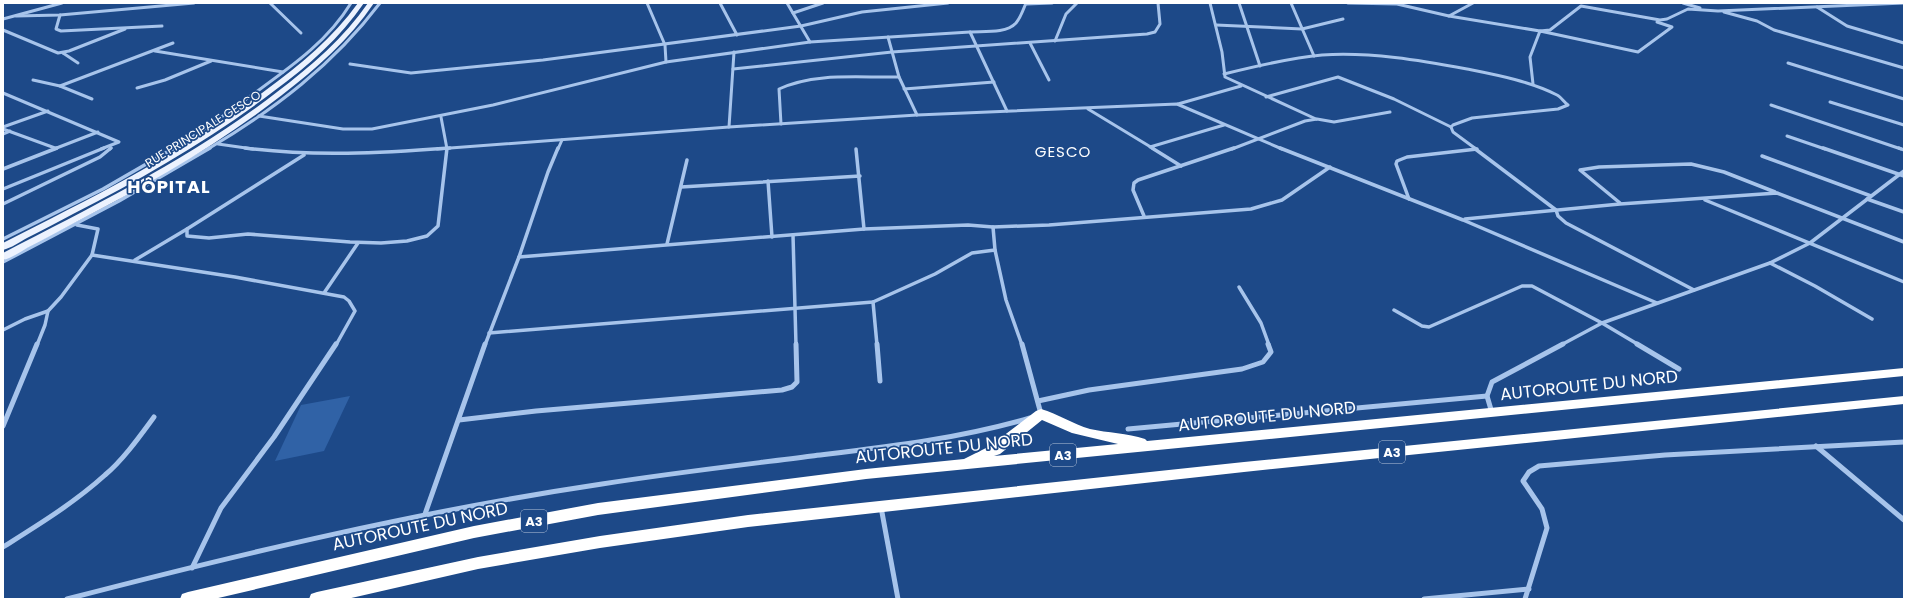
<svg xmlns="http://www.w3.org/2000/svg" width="1907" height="602" viewBox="0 0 1907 602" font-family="Poppins,sans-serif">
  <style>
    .green { fill: #3062a6 }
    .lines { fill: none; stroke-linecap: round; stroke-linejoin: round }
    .street-far2 { stroke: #a7c4eb; stroke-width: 3 }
    .street-far1 { stroke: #a7c4eb; stroke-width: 3.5 }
    .street { stroke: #a7c4eb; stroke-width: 5 }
    .primary { fill: #ecf2fe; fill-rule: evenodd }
    .highway { fill: #fff; fill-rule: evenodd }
    .labels { text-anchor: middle; stroke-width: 3.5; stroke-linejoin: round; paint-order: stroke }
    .far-street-label { font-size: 12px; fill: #fff; stroke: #1d4988 }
    .shield { fill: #1d4988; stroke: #bbc8db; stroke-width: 1 }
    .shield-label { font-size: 13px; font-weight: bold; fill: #fff }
    .neighbourhood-label { font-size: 15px; letter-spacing: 1px; fill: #fff; stroke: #1d4988 }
    .near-street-label { font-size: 17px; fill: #fff; stroke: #1d4988 }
    .district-label { font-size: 18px; font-weight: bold; letter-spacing: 1px; fill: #fff; stroke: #1d4988 }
  </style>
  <rect width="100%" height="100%" fill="#1d4988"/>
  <!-- green -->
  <polygon class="green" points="350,396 324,451 275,461 301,405"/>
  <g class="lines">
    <!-- street-far2 -->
    <g class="street-far2">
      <polyline points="270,3 301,33"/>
      <polyline points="647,3 665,45 666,62"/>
      <polyline points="720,3 737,35"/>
      <polyline points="787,3 810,42"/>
      <polyline points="1210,3 1222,52 1225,77 1316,119"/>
      <polyline points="1239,3 1260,66"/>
      <polyline points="1291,3 1314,56"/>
      <polyline points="1348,3 1397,4 1449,16 1473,3"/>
      <polyline points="1683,3 1700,8"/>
      <polyline points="1026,4 1052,3"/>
      <polyline points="1817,7 1847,26 1904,43"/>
      <polyline points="1724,12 1757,21 1774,30 1904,68"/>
      <polyline points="793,13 823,3"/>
      <polyline points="60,15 56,29 61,31 162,26"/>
      <polyline points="16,16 60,15 194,3"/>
      <polyline points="1449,16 1540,31 1550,30 1581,6 1660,20 1667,19 1688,9 1718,11 1904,3"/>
      <polyline points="3,19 62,3"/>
      <polyline points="1216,25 1302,29 1343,19"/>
      <polyline points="3,30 58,53 69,51 125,29"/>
      <polyline points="888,37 899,77 917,115"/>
      <polyline points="1055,41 1066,14 1077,3"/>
      <polyline points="1030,43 1049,80"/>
      <polyline points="155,51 283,72"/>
      <polyline points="63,53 78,63"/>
      <polyline points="1788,63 1904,99"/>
      <polyline points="350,64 411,73 543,60 801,26 862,12 948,3"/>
      <polyline points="733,69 892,52 1147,34 1155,32 1160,24 1158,3"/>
      <path d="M1224 74C1256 66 1289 58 1322 55 1371 52 1419 60 1467 69 1497 75 1529 81 1557 95 1561 97 1564 102 1568 105L1558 109 1472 118 1453 125 1451 127 1453 132 1476 149"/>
      <polyline points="33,80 60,86"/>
      <polyline points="1533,84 1530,57 1540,31 1638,52 1672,27 1657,22"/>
      <polyline points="137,88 165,80 211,61"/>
      <polyline points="904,89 994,82"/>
      <polyline points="3,93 119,142 101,149"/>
      <polyline points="1266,97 1338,77 1394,99 1451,127"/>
      <polyline points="92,99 60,86 173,43"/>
      <polyline points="1830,102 1904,125"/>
      <polyline points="1178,104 1241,86"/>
      <polyline points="1771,105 1901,149"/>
      <polyline points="1088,109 1154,149"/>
      <path d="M1007 111 970 32C983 31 1006 34 1016 23 1021 17 1023 10 1026 3"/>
      <polyline points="259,116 343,129 372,129 493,105 666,62 810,42 970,32"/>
      <polyline points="441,117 447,149"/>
      <path d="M781 124 779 89C815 72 860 78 899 77"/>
      <polyline points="3,127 48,111"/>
      <polyline points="729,127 734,52"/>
      <polyline points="3,129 55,148"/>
      <polyline points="3,134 10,131"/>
      <polyline points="1787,136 1825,149"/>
      <polyline points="218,144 253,149"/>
      <polyline points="1150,147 1224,125"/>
      <polyline points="54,149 98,132"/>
      <polyline points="110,149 111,148"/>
      <path d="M173 149C202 132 229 112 256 92 292 66 328 41 351 3"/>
      <path d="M208 149C275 109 333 65 380 3"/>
      <polyline points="437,149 729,127 917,115 1177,104 1282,149"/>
      <polyline points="558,149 562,140"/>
      <polyline points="1232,149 1305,121 1317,119 1334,122 1390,112"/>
    </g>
    <!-- street-far1 -->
    <g class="street-far1">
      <path d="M245 148C314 157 381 153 450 148"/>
      <polyline points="1152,148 1181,166"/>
      <polyline points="1280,148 1463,220 1657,303"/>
      <polyline points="1474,148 1556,210 1558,216 1566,223 1694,290"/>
      <polyline points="1823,148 1904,176"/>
      <polyline points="1899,148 1904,150"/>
      <polyline points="856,149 864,229"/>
      <polyline points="304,155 187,229 187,236 209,238 248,234 350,242 381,243 407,241 427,236 438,226 447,148"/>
      <polyline points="1762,156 1871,196"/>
      <polyline points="3,169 57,148"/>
      <polyline points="768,181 772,237"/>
      <polyline points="681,187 860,176"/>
      <polyline points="3,189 104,148"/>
      <polyline points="1409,199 1396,164 1397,161 1407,157 1477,149"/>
      <polyline points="1867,199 1904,212"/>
      <polyline points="1705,200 1904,282"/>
      <polyline points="1620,203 1580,170 1599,167 1691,164 1724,172 1775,192"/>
      <polyline points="3,204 100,157 111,148"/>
      <polyline points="1144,216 1133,190 1134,183 1138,180 1234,148"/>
      <polyline points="1465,219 1620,204 1777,193 1904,242"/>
      <polyline points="993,227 995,250 1006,300 1022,345"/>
      <polyline points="793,235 796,345"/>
      <polyline points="3,239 103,189 174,148"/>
      <polyline points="667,244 687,160"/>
      <polyline points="92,255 235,277 344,297 349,301 355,311 336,345"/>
      <polyline points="519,257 864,229 968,225 993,227 1049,225 1251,209 1282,200 1330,167"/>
      <polyline points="135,260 187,229"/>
      <polyline points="3,262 119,201 210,148"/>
      <polyline points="1770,263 1815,286 1872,319"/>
      <polyline points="1239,287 1261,323 1269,345"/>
      <polyline points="324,293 358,243"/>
      <polyline points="873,302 877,345"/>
      <polyline points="1394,310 1422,326 1429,327 1522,286 1532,286 1602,323 1639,345"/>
      <polyline points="3,330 25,319 48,311"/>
      <polyline points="489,333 873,302 935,274 972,253 995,250"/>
      <polyline points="37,345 45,325 48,311 61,297 92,255 98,229 77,225"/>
      <polyline points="485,345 519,257 548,172 558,148"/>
      <polyline points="1561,345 1602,323 1770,263 1810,243 1904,171"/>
    </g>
    <!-- street -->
    <g class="street">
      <polyline points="877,344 880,381"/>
      <polyline points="1022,344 1041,414"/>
      <polyline points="1637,344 1679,369"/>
      <polyline points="1038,401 1089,390 1242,369 1263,362 1271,352 1268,344"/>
      <polyline points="1492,413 1487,396 1492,382 1563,344"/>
      <polyline points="459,420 536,411 782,390 792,387 797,382 796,344"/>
      <polyline points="3,426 37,344"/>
      <polyline points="1128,429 1487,396"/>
      <polyline points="1816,446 1904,520"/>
      <polyline points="881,507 898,599"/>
      <polyline points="425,514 485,344"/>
      <path d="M3 547C38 525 74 503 105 475 123 460 140 436 154 417"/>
      <polyline points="192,568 221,508 274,437 336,344"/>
      <path d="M67 599C244 553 421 511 602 484 672 473 742 465 812 456 886 447 958 439 1030 418"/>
      <polyline points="1424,599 1529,589"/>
      <polyline points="1525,599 1547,528 1542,509 1523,481 1529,472 1539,466 1665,455 1904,442"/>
    </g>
    <!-- primary -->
    <g class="primary">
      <path d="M358 3H364C340 38 308 66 274 91 211 139 143 178 73 214 58 222 43 230 27 238 20 242 11 248 3 250V243C93 197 185 152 266 90 300 65 333 38 358 3Z"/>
      <path d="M368 3H374C349 40 317 68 282 95 218 145 147 185 76 222 60 231 44 239 27 248 20 252 12 258 3 260V253C97 204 193 157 277 92 311 66 344 38 368 3Z"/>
    </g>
    <!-- highway -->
    <g class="highway">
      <path d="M1904 368V376L866 479 598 515 474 538 214 599H180L182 594 188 592 474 526 598 503 866 469 964 459 990 446 1036 411 1041 409C1058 414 1073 424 1090 429 1108 433 1127 433 1145 439L1147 441ZM1042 420 1072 433 1118 444 994 456 1000 454Z"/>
      <polygon points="1904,396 1904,404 1244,472 748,527 600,548 478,569 347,599 309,599 311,594 317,592 478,557 600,536 748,515 1244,462"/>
    </g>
  </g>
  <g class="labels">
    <!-- far-street labels -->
    <g class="far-street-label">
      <text transform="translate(203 129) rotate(-32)" y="4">RUE PRINCIPALE GESCO</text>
    </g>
    <!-- shield labels -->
    <g class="shield">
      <rect x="1379" y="441" width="26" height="22" rx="3"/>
      <rect x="1050" y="444" width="26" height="22" rx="3"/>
      <rect x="521" y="510" width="26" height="22" rx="3"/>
    </g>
    <g class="shield-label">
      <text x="1392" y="457">A3</text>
      <text x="1063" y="460">A3</text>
      <text x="534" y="526">A3</text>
    </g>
    <!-- neighbourhood labels -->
    <g class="neighbourhood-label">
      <text x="1063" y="157">GESCO</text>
    </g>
    <!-- near-street labels -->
    <g class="near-street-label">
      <text transform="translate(1589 385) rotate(-6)" y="6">AUTOROUTE DU NORD</text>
      <text transform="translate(1267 416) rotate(-6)" y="6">AUTOROUTE DU NORD</text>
      <text transform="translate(944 448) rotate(-6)" y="6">AUTOROUTE DU NORD</text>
      <text transform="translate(420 526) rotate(-12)" y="6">AUTOROUTE DU NORD</text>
    </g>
    <!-- district labels -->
    <g class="district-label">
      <text x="169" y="193">HÔPITAL</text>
    </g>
  </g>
  <!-- border -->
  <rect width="1907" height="602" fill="none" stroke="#ffffff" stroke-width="8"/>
</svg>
